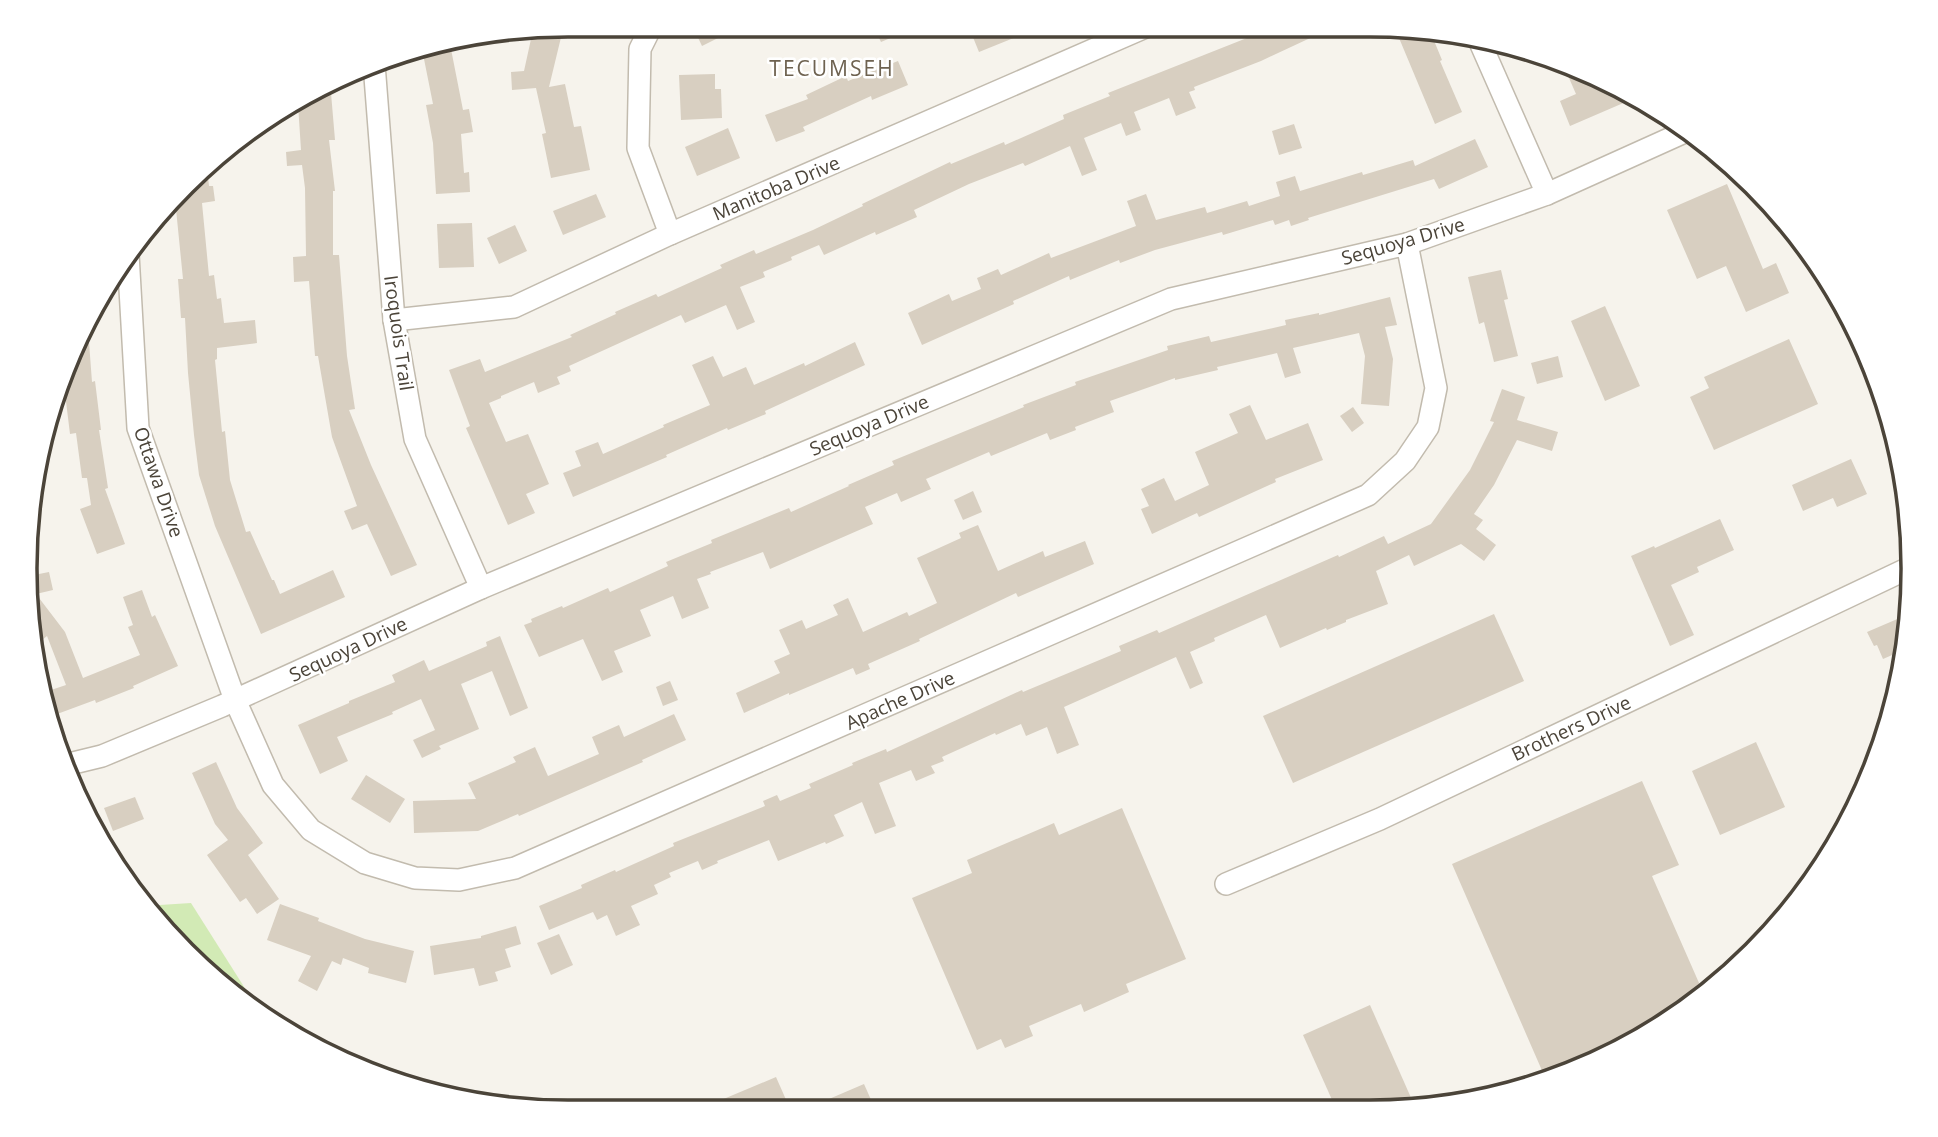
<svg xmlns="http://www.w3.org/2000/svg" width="1938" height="1137" viewBox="0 0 1938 1137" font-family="'Open Sans',sans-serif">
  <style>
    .green { fill: #d2eab5 }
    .building { fill: #d8cfc1 }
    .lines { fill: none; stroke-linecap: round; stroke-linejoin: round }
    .street-casing { stroke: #c2bbae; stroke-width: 24 }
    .street { stroke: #fff; stroke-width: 21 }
    .labels { text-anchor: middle; stroke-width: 5; stroke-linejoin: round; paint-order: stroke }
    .street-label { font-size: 19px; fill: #4b4439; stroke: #fff }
    .neighbourhood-label { font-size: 21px; letter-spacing: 2px; fill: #6e6250; stroke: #fff }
    .rim { fill: none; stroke: #4b4439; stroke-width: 3.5 }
  </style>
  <rect width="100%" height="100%" fill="#f6f3ec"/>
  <!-- green -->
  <polygon class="green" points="191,903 265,1020 144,906"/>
  <!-- building -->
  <g class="building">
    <polygon points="564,25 549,87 565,84 574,127 581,126 590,170 551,178 542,134 546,133 536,88 512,90 511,72 524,71 533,30"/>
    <polygon points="692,25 744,25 702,46"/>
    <polygon points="873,25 921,25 881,42"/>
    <polygon points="968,25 1043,25 1043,26 979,52"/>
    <polygon points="1264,25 1336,26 1261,61 1194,87 1195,90 1189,92 1196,108 1176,116 1169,98 1134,112 1141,130 1126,136 1121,123 1084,138 1097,170 1082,176 1070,146 1025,166 1023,163 969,184 914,210 917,217 876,235 875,232 824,255 819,245 791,257 792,260 763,272 765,277 740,287 755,322 737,330 726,305 685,323 681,315 569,366 571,371 557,377 560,384 538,393 534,382 501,396 501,398 489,403 506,442 528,434 549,484 526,494 535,513 508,525 466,428 470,426 449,370 480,359 485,372 572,337 570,335 616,314 615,312 656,294 658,297 722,268 720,265 754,250 756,254 813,230 863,206 862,204 950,162 951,164 1004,142 1005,145 1064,119 1063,115 1110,96 1108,93 1257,34 1255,30"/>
    <polygon points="1394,26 1405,26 1430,31 1442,60 1440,61 1462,112 1435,124"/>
    <polygon points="450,44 463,110 469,109 473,132 461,134 464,173 469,172 470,192 436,194 433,143 426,105 433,104 422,49"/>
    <polygon points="898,61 908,85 872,100 871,96 803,127 805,131 776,142 765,115 808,99 806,95 846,76 848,81"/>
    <polygon points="1562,62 1583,73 1635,98 1570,126 1560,101 1576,94"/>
    <polygon points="715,74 715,89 721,89 722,118 681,120 679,75"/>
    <polygon points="331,93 335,140 329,140 335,191 333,191 333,255 339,255 347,356 355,409 349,410 371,465 417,565 391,576 367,524 352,530 344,511 357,506 332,437 318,356 315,356 309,281 294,282 293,257 306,256 305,188 302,165 287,166 286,152 301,150 298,104 318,94"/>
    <polygon points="1294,124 1302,148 1279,155 1272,131"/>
    <polygon points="728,128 740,158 697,176 685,147"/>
    <polygon points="1475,139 1488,167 1439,189 1434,179 1308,218 1309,220 1291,226 1289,220 1275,225 1273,220 1223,235 1222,232 1155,250 1120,263 1119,260 1070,280 1069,276 1013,301 1014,304 922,345 908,313 949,294 952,301 981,289 977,278 998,269 1001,275 1049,253 1051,258 1136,226 1127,201 1146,194 1156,220 1205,207 1207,213 1247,201 1249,206 1280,196 1276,182 1295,176 1300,191 1362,172 1363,175 1413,160 1415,166"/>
    <polygon points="207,167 209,186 213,186 215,201 202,203 209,276 214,275 217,299 221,298 224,323 255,320 257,343 217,348 217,359 215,360 222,432 225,431 230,480 246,532 250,531 272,580 274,580 280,594 333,570 345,597 261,634 215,526 199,475 194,435 188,373 185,318 181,318 178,279 183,279 175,199"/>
    <polygon points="1727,184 1763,269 1776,263 1789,293 1746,312 1726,266 1697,279 1667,210"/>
    <polygon points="596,194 606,217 563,235 553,211"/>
    <polygon points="472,223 474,267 439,268 437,224"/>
    <polygon points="515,225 527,251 499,264 487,238"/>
    <polygon points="1501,270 1508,299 1504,300 1518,356 1494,362 1484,322 1479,324 1468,277"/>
    <polygon points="1390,297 1397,325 1385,327 1393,359 1389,406 1361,404 1365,356 1359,333 1293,348 1301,373 1285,378 1277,353 1217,367 1218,370 1175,380 1175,378 1110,401 1114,412 1075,427 1076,430 1050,440 1047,433 991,456 989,452 926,479 931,489 901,502 897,493 865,507 873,524 770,569 763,552 710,572 711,574 697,579 709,608 682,619 673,596 640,610 651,636 614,651 623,672 602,681 583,639 539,657 524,625 532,622 531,619 562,606 563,608 608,588 610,592 668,566 666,562 712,543 711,540 789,508 791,512 849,486 848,485 894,465 892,461 1024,407 1023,405 1076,385 1075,382 1168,350 1167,346 1209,336 1211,342 1286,325 1285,320 1319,313 1319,315"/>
    <polygon points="1605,306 1640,386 1605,401 1571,321"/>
    <polygon points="88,329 92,382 95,381 101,430 99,430 108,488 105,489 125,544 97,554 80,509 91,505 87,478 82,478 76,433 70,434 63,377"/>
    <polygon points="1789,339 1818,404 1714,450 1690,397 1709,388 1704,377"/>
    <polygon points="855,342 865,365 765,411 766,414 728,430 727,428 666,455 667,457 573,497 563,473 581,466 575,451 598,442 603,454 664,427 663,425 710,405 692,365 713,356 723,377 746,367 754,385 804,363 805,366"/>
    <polygon points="1558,356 1563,377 1537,384 1531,363"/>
    <polygon points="1502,389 1525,397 1517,420 1558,432 1552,451 1517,440 1494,485 1474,514 1483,520 1476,529 1496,545 1484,561 1461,544 1414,566 1409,555 1376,571 1388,604 1346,620 1346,622 1327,630 1326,628 1280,648 1266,615 1214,638 1215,641 1190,652 1203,683 1190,689 1176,657 1064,707 1079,745 1057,754 1047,727 1026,736 1021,724 996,735 995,733 942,757 944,761 931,766 935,773 916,781 911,770 879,783 896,826 875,834 862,802 834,815 844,836 826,844 825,842 778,861 769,840 717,861 718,863 702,870 698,861 669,873 671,877 654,885 658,894 631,906 640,925 616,936 607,915 597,920 593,912 549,930 539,906 582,888 581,885 615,870 616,872 674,846 673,843 765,806 763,801 777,795 780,801 811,788 809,784 853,765 852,763 886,749 887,752 1022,690 1023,692 1121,651 1119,646 1157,630 1159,633 1338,555 1339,557 1384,536 1388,544 1431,524 1470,470 1494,422 1490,421"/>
    <polygon points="1250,405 1266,440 1308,423 1323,460 1275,479 1276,482 1199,517 1197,513 1152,534 1141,509 1149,506 1141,489 1164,478 1175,501 1209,485 1195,452 1238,433 1229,414"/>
    <polygon points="1353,407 1364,423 1352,432 1340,416"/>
    <polygon points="1851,459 1867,494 1837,507 1833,498 1803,511 1792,485"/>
    <polygon points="973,491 982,512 963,520 954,500"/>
    <polygon points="1720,519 1734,550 1697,567 1699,572 1671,585 1694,635 1670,646 1631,556 1654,546 1655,548"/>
    <polygon points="978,525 998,571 1043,551 1045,557 1085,541 1094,564 1018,597 1016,593 919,639 920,641 868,664 870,669 856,675 853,668 789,695 789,693 744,713 736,693 780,673 774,661 790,654 779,630 802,620 806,629 838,615 833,605 848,598 863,632 907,612 909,616 937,603 917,558 961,538 959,533"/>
    <polygon points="49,572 53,590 36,594 65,632 83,678 140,655 128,627 133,625 123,597 142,590 152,617 155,615 178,666 133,686 134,688 96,703 95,700 49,717 45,692 66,685 47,636 42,640 35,630 33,618 38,614 30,593 33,592 29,576"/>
    <polygon points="1494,614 1524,681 1293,783 1263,716"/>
    <polygon points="1909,614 1906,649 1883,659 1877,645 1874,646 1867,632"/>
    <polygon points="500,636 528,708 510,716 492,671 461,684 479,729 439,746 441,749 422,758 413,740 435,730 421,699 392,712 393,714 337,737 348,761 320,774 298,725 349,703 349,701 395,682 392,675 424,660 429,671 487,646 486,642"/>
    <polygon points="670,681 678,700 663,706 656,687"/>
    <polygon points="674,714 686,740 642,760 643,762 519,816 518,814 478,831 414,833 413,801 476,799 468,783 516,762 513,757 535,747 548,776 599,754 592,737 619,725 624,737"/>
    <polygon points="1756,742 1785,807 1720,835 1692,771"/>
    <polygon points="216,762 237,808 263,843 248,855 279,899 257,914 246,898 240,902 207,855 228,840 215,824 192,773"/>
    <polygon points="366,775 405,799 390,823 351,799"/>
    <polygon points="1642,781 1679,865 1652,876 1703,992 1642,1039 1547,1082 1452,864"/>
    <polygon points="135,797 144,819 113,831 104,808"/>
    <polygon points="1122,808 1186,959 1126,984 1129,992 1084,1012 1081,1004 1029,1026 1033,1036 1005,1048 1001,1039 977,1050 912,898 972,873 967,860 1054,823 1059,835"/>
    <polygon points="280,904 319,918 318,921 365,939 414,951 406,983 368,973 369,968 343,958 341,965 332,961 317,991 298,981 311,956 267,940"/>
    <polygon points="516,926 521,944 505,949 511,967 495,972 498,981 479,986 474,968 434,975 430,946 481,938 481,936"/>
    <polygon points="559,934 573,965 551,975 537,943"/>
    <polygon points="1370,1005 1416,1109 1405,1111 1337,1111 1303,1035"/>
    <polygon points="776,1077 791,1111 695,1111"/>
    <polygon points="864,1084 876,1111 801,1111"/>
  </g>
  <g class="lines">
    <!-- street casing -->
    <g class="street-casing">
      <g id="street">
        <polyline points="652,25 640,49 638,148 670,234"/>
        <polyline points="1479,40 1547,194"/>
        <polyline points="374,64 394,320 415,439 481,588"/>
        <polyline points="128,254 138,428 235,700 273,785 311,830 365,863 415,878 459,880 515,868 1368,495 1405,461 1428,427 1436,388 1407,244"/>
        <polyline points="394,320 514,307 670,234 1150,25"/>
        <polyline points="65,765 102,756 222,706 481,588 1171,299 1407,244 1547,194 1689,130"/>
        <polyline points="1226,884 1380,819 1913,566"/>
      </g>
    </g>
    <!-- street -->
    <use href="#street" class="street"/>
  </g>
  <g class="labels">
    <!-- street labels -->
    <g class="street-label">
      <text transform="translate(776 188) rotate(-23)" y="7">Manitoba Drive</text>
      <text transform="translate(1403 241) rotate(-16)" y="7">Sequoya Drive</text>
      <text transform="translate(399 333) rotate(82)" y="7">Iroquois Trail</text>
      <text transform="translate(869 425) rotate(-23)" y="7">Sequoya Drive</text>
      <text transform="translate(159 482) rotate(71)" y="7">Ottawa Drive</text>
      <text transform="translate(348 649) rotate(-25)" y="7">Sequoya Drive</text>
      <text transform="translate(900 700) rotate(-24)" y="7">Apache Drive</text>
      <text transform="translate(1571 728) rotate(-25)" y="7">Brothers Drive</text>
    </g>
    <!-- neighbourhood labels -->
    <g class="neighbourhood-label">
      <text x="832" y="76">TECUMSEH</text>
    </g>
  </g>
  <!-- crop -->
  <path d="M0 0H1938V1137H0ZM568 37H1370A531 531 0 0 1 1901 568V569A531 531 0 0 1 1370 1100H568A531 531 0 0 1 37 569V568A531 531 0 0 1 568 37Z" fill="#fff" fill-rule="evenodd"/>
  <path class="rim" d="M568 37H1370A531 531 0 0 1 1901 568V569A531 531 0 0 1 1370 1100H568A531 531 0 0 1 37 569V568A531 531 0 0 1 568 37Z"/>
</svg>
